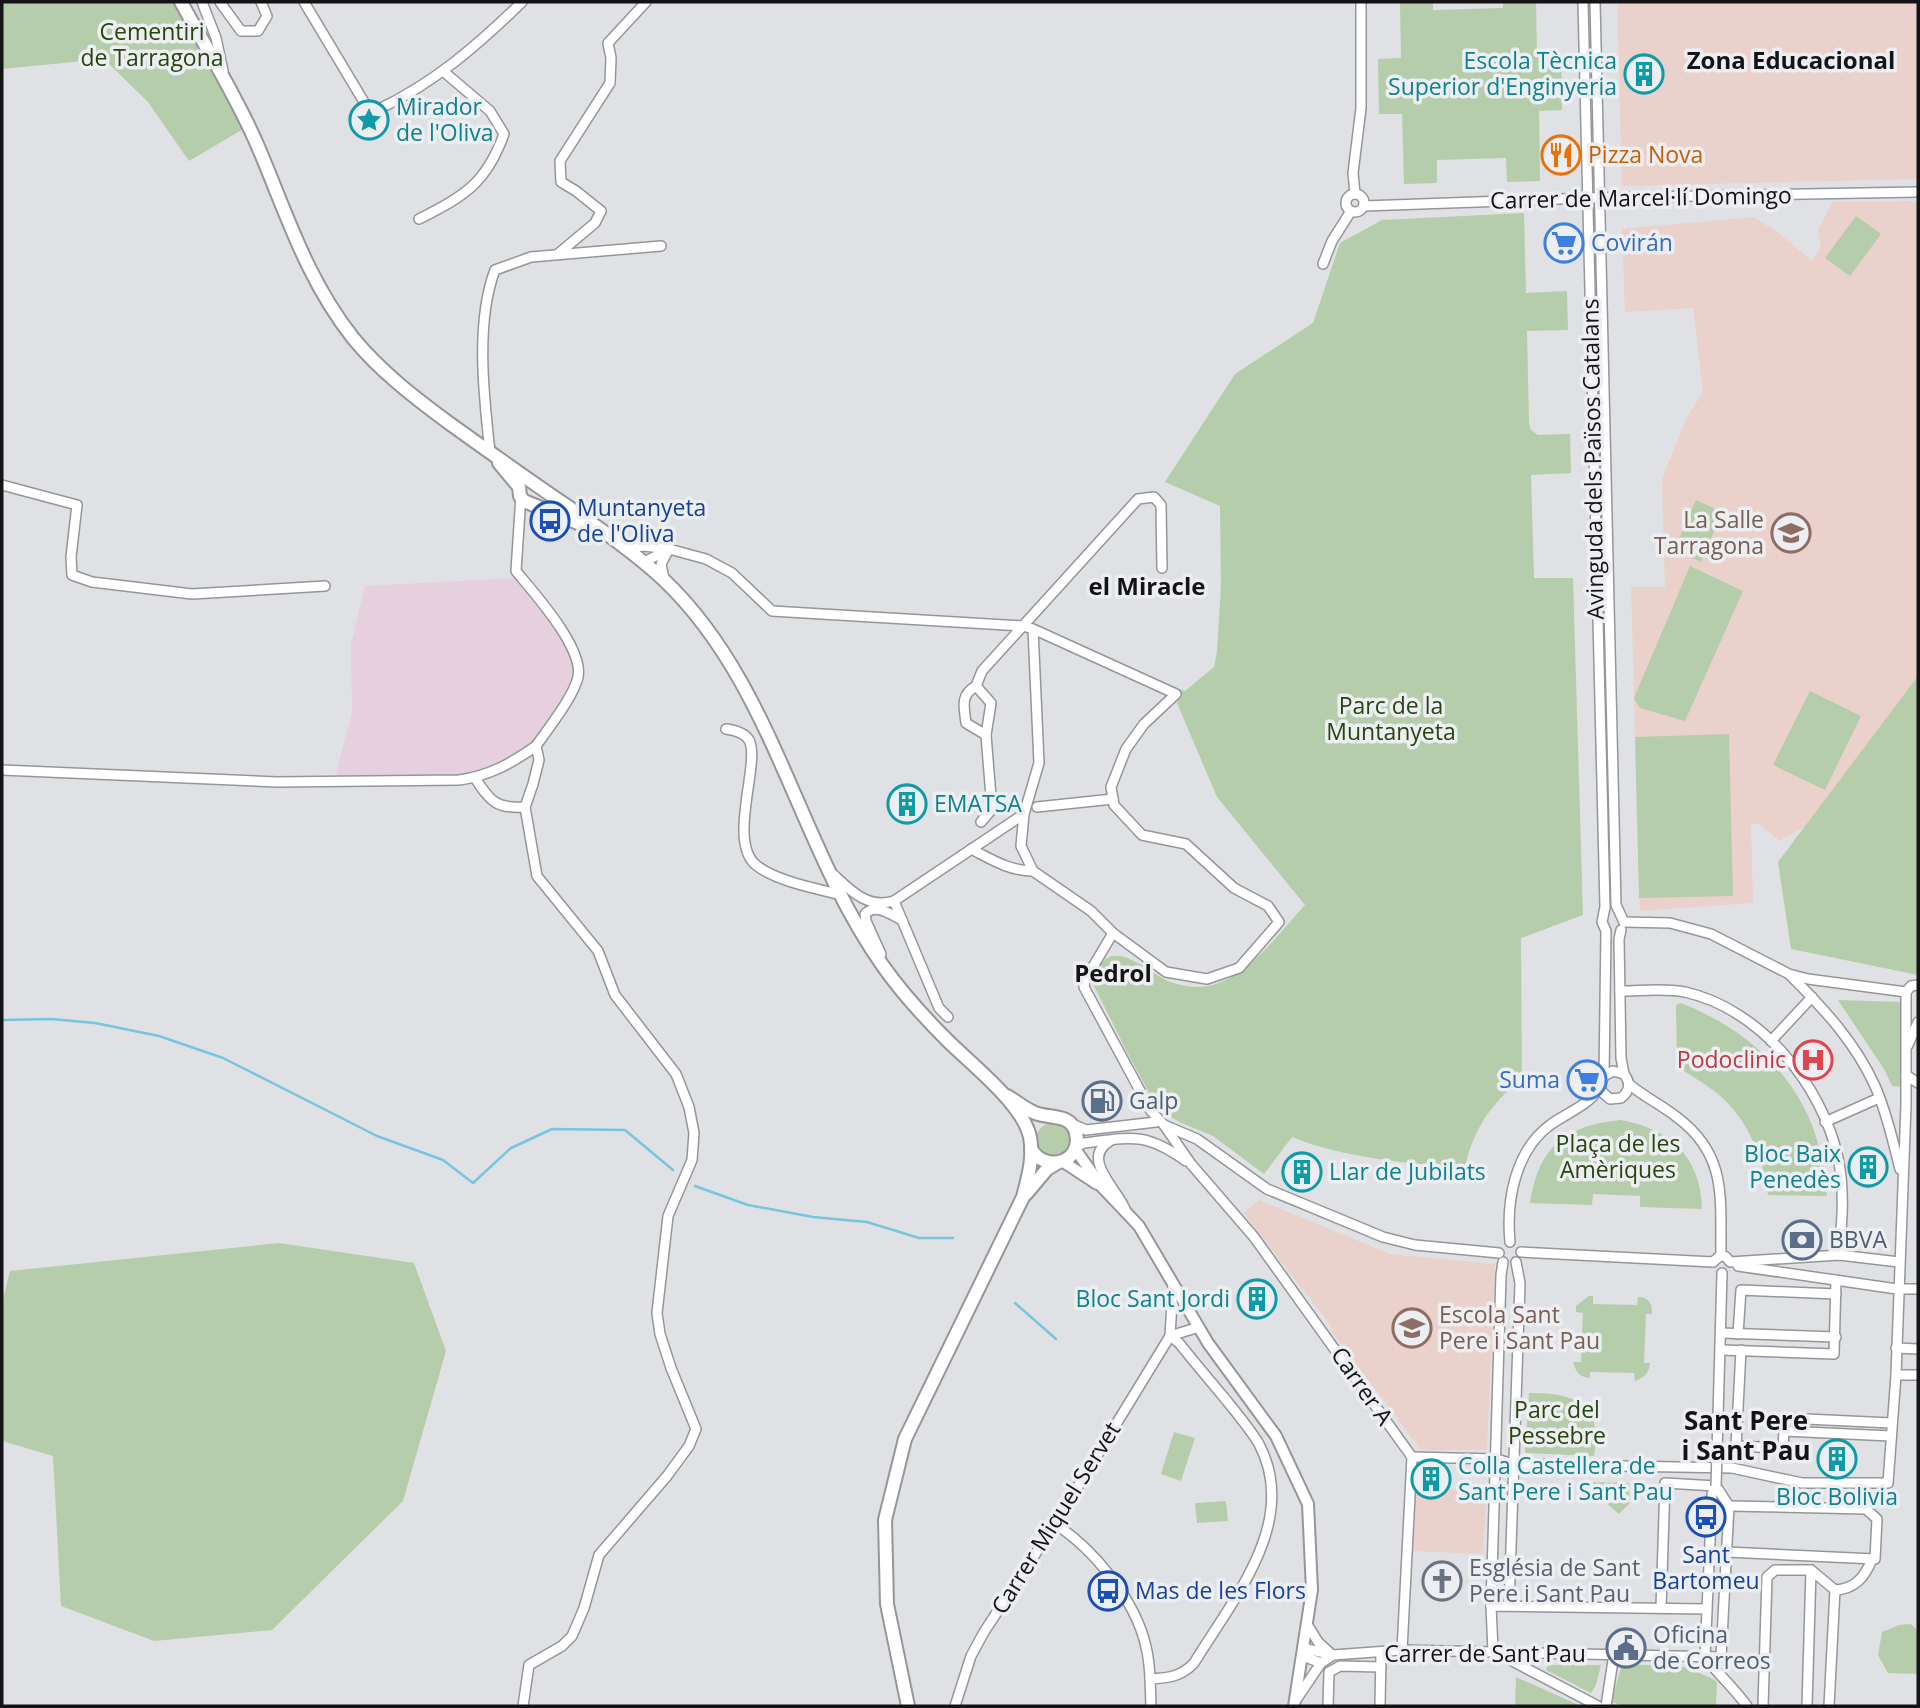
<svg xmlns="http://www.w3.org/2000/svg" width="1920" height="1708" viewBox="0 0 1920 1708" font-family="'Open Sans',sans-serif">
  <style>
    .industrial { fill: #e6d0de }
    .education { fill: #ebd1cb }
    .green { fill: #b5cdaa }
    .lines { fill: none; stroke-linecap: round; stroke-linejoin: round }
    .stream { stroke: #77c5df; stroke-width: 2.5 }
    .minor-casing { stroke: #959699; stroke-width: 12 }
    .tertiary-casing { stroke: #959699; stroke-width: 14 }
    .secondary-casing { stroke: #959699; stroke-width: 16 }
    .minor { stroke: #fff; stroke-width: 9 }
    .tertiary { stroke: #fff; stroke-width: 10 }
    .secondary { stroke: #fff; stroke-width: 12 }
    .minor-bridge-casing { stroke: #959699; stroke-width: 12; stroke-linecap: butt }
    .minor-bridge { stroke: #fff; stroke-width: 9 }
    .labels { text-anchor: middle; stroke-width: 7; stroke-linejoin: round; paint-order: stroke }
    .park-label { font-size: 23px; fill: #25460d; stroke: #edeef2 }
    .culture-label { font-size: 23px; fill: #0d838f; stroke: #edeef2; text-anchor: start }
    .food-label { font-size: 23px; fill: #c56008; stroke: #edeef2; text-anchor: start }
    .street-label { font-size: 23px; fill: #141416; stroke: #edeef2 }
    .shop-label { font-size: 23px; fill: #366cbe; stroke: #edeef2; text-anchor: start }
    .transit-label { font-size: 23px; fill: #164399; stroke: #edeef2; text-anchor: start }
    .education-label { font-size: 23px; fill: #785e54; stroke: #edeef2; text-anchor: end }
    .health-label { font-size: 23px; fill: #be3a42; stroke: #edeef2; text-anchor: end }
    .service-label { font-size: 23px; fill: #4e5e75; stroke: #edeef2; text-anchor: start }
    .worship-label { font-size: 23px; fill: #5b616d; stroke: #edeef2; text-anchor: start }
    .neighbourhood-label { font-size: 24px; font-weight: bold; fill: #141416; stroke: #edeef2 }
    .quarter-label { font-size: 26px; font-weight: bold; fill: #141416; stroke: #edeef2 }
  </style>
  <rect width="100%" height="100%" fill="#e0e1e4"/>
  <!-- industrial -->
  <polygon class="industrial" points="516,578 553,620 568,647 574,672 569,690 535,739 515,757 479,773 448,777 335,777 352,712 351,644 365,586"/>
  <!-- education -->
  <g class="education">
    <polygon points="1617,2 1918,2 1918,179 1622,186"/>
    <polygon points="1918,201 1918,727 1821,817 1780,841 1758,824 1751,824 1753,903 1640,911 1631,587 1665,587 1662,478 1687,417 1703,392 1693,308 1625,312 1622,229 1754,217 1780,234 1812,261 1821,246 1818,230 1832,202"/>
    <polygon points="1259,1200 1390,1254 1495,1264 1487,1450 1421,1450 1332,1332 1330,1325 1244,1213"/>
    <polygon points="1415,1488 1487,1491 1483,1554 1412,1551"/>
  </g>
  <!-- green -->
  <g class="green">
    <polygon points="2,2 175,2 245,128 189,161 148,102 99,54 89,54 83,61 2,69"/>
    <polygon points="1400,2 1433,2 1433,10 1503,8 1503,2 1536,2 1537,55 1561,55 1562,110 1539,111 1540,181 1507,182 1506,158 1437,160 1437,183 1404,184 1402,114 1379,114 1378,59 1401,58"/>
    <path d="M1524 213 1526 293 1567 291 1568 330 1527 331 1529 424 1531 430 1538 435 1570 434 1571 473 1531 475 1534 578H1573L1583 915 1521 938 1522 1077C1489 1108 1475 1125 1464 1170 1407 1162 1346 1159 1292 1137L1264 1174 1213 1136 1179 1122 1158 1109 1129 1056 1093 984C1094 976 1097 970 1101 964 1117 941 1150 973 1168 981 1178 985 1189 987 1200 987 1243 985 1277 935 1305 905L1217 797 1177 703 1181 695 1180 689 1185 691 1214 667 1217 651 1221 585 1220 506 1165 482 1235 374 1313 323 1340 243 1382 220Z"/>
    <polygon points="1856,216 1881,234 1850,276 1825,258"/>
    <polygon points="1696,500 1722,512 1701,562 1674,550"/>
    <polygon points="1690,566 1743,591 1685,721 1640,708 1634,698"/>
    <polygon points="1918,676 1918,975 1791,949 1778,862"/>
    <polygon points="1810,691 1861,716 1825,790 1773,765"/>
    <polygon points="1729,734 1733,896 1639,898 1635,737"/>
    <polygon points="1838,1000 1900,1002 1902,1087 1892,1086 1884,1069"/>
    <path d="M1681 1003C1745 1028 1799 1075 1818 1143 1823 1160 1824 1178 1827 1196L1768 1195C1763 1157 1748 1119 1718 1094 1705 1083 1690 1076 1677 1066L1676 1005Z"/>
    <path d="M1621 1120C1670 1129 1701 1157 1702 1209L1640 1207V1196L1593 1194 1592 1205 1530 1203C1538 1147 1566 1125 1621 1120Z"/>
    <circle cx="1053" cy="1140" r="17"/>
    <polygon points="279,1243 414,1263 446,1351 403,1501 272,1630 154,1641 61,1606 53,1456 2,1441 2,1303 10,1271"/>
    <path d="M1589 1296H1593V1304L1637 1305 1638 1297C1648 1296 1653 1304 1652 1314H1646L1644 1363H1650C1649 1373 1644 1378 1635 1381L1634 1373 1590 1372V1378C1579 1377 1576 1372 1573 1362H1581L1583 1313 1576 1312V1306Z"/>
    <path d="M1529 1393C1575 1393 1603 1403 1594 1456L1525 1453Z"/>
    <polygon points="1174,1432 1195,1438 1181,1481 1161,1474"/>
    <polygon points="1582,1482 1629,1483 1629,1504 1619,1514"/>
    <polygon points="1226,1501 1228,1521 1197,1523 1195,1503"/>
    <polygon points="1911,1624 1918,1631 1918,1674 1888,1673 1878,1655 1882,1632 1899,1625"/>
    <polygon points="1626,1664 1685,1667 1713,1679 1717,1682 1716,1706 1625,1706 1611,1702 1621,1668"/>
    <polygon points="1548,1665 1601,1665 1596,1685 1591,1693 1546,1670"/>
    <polygon points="1516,1677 1581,1706 1515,1706"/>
  </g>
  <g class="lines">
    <!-- stream -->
    <g class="stream">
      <polyline points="2,1020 51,1019 95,1023 159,1036 223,1058 377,1136 443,1160 473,1183 511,1148 552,1129 625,1130 673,1170"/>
      <polyline points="695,1186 748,1205 813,1217 867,1222 919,1238 953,1238"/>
      <polyline points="1015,1303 1056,1339"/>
    </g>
    <!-- minor casing -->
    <g class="minor-casing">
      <g id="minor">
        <polyline points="202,2 216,38 223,71"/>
        <polyline points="220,2 241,31 258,31 267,16 261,2"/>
        <path d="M304 2 367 107 377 110C433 84 478 45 522 2"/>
        <polyline points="1595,2 1616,905 1624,922"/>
        <polyline points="1355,194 1353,173 1361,108 1361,2"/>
        <circle cx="1355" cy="203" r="9"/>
        <polyline points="1364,206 1587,198 1918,192"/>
        <path d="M419 219C464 196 486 184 504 134L490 111 443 71"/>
        <polyline points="559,253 595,223 601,211 576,191 561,182 560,161 610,83 611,58 608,43 646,2"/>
        <polyline points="1323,264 1332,241 1351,211"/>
        <path d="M490 452C484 398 475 322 495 270L531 257 661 246"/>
        <polyline points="2,485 77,505 71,557 72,575 92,582 192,594 325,586"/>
        <path d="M521 495 516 571C534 593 584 648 578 677 574 696 548 729 536 746L539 760 533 784 525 807 537 876 598 951 615 995 676 1074 689 1107 694 1133 692 1160 668 1216 657 1313 660 1334 671 1368 696 1429 689 1446 667 1476 599 1555 584 1608 572 1636 562 1646 529 1665 523 1706"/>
        <polyline points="625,548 644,546 669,549 706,559 732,573 772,611 1023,626 1033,629 1176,694 1144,724 1126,749 1111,787 1114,805 1142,835 1186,844 1234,888 1268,906 1279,922 1239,968 1207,979 1166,972 1113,933 1091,911 1033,871 1021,846 1024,814 1039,763 1033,629"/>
        <polyline points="644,562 668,550"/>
        <polyline points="664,579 661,564 669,549"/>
        <path d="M976 686C960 695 964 707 966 723L986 735"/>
        <path d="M726 729C734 730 744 732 749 740 761 762 727 841 756 865 775 881 818 889 842 895"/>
        <path d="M2 770 277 782 459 780C489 776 512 763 536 746"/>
        <path d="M475 778C490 801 496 809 525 807"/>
        <polyline points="1037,807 1113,799"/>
        <polyline points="981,822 992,809 986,735 991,703 976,686 982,671 1138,499 1154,497 1161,505 1162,568"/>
        <path d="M971 849C991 859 1009 871 1033 871"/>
        <path d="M834 875C851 891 868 909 894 901L1024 814"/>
        <polyline points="894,901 939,1008 948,1017"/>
        <polyline points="1624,922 1670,923 1711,934 1789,974 1808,979 1906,992"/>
        <polyline points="1621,930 1619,939 1621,1058 1624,1074"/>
        <polyline points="1113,933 1085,980 1084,987 1151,1111 1164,1125 1191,1164 1254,1237 1412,1457 1402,1650"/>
        <path d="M881 954 866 921 865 914C876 903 890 914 902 920"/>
        <path d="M1790 975C1824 1009 1855 1042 1875 1086 1887 1113 1893 1142 1900 1169"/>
        <path d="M1620 991C1641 991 1664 988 1685 992 1760 1009 1822 1084 1838 1158 1845 1191 1842 1222 1839 1255"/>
        <polyline points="1906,992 1911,986 1918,985"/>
        <polyline points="1771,1041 1812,997"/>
        <polyline points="1908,1045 1918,1022"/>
        <polyline points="1906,1075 1918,1083"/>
        <path d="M1629 1084C1644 1097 1662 1105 1678 1118 1728 1156 1720 1199 1721 1255"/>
        <path d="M1600 1086 1602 1092 1610 1099 1621 1098C1630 1091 1631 1083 1624 1074L1613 1071 1604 1076"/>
        <polyline points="1825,1122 1879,1098"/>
        <polyline points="1072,1124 1086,1130 1156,1122"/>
        <polyline points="1164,1125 1197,1139 1267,1189 1383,1237 1415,1245 1499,1253"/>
        <path d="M1110 1141C1080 1158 1117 1189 1125 1209"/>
        <path d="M1076 1147 1084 1143C1132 1137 1145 1132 1186 1161"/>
        <path d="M1510 1242C1506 1201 1515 1151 1550 1125 1566 1113 1591 1105 1600 1086 1602 1083 1602 1079 1604 1076L1606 931 1602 922 1605 907 1583 2"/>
        <polyline points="1521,1252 1713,1262"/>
        <polyline points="1713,1262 1721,1255 1726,1257 1730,1262 1839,1255 1899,1262"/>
        <polyline points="1738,1266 1897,1289 1918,1289"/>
        <polyline points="1721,1333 1836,1337"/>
        <polyline points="1738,1334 1741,1290 1836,1294"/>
        <polyline points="1170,1336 1199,1327"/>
        <polyline points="1896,1348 1918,1349"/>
        <polyline points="1721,1350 1834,1354 1836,1280"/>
        <polyline points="1741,1350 1736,1446 1783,1448 1784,1431"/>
        <polyline points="1896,1375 1918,1375"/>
        <polyline points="1891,1436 1784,1431 1785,1418 1891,1423"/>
        <polyline points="1717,1452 1722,1273"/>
        <polyline points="1412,1457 1496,1459 1514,1464 1732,1468 1802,1483 1888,1483 1896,1375 1906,1105 1906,992"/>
        <path d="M1055 1524C1094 1549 1136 1601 1146 1647 1151 1666 1150 1687 1151 1706"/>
        <polyline points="1727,1552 1875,1559 1877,1519 1866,1509 1729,1506"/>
        <path d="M1835 1590C1855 1589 1865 1577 1872 1559"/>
        <polyline points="1491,1606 1501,1275 1503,1262"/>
        <polyline points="1509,1606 1520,1283 1516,1262"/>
        <polyline points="1661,1608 1665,1483 1716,1486"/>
        <polyline points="1307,1624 1318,1642 1329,1652"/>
        <polyline points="1303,1648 1333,1655 1402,1650 1721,1657 1729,1506 1716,1486"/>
        <polyline points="1303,1648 1308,1658 1321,1663"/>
        <polyline points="1705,1657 1712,1494 1716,1486"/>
        <path d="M1705 1657C1718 1674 1734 1688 1747 1706"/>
        <path d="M1150 1679C1168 1678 1181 1677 1194 1663 1233 1599 1300 1522 1259 1444 1250 1429 1238 1415 1227 1401 1211 1382 1195 1363 1179 1343L1170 1336"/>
        <polyline points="1296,1700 1321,1663 1333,1655"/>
        <polyline points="955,1706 971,1656 984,1632 1055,1524 1170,1336 1173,1285"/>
        <polyline points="1328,1706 1329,1672 1340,1666 1381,1667"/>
        <polyline points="1380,1706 1381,1653"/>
        <polyline points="1598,1706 1493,1651 1491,1606 1706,1609"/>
        <polyline points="1606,1706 1614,1654"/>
        <polyline points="1763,1706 1767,1577 1775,1570 1811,1570 1835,1590 1829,1706"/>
        <polyline points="1807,1706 1811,1570"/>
      </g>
    </g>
    <!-- tertiary casing -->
    <g class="tertiary-casing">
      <g id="tertiary">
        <polyline points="1075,1149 1102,1187 1139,1226 1208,1343 1276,1436 1308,1504 1312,1590 1294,1706"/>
        <polyline points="1062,1161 1097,1184"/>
      </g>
    </g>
    <!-- secondary casing -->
    <g class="secondary-casing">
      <g id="secondary">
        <path d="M181 2C206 48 235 94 256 142 286 211 305 277 353 338 380 371 415 398 449 423 488 451 527 479 567 506 600 529 634 552 663 579 774 684 797 845 883 966 902 993 924 1017 947 1040 971 1064 1023 1104 1030 1137 1034 1158 1028 1177 1023 1197L905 1439 885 1520 887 1604 908 1706"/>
        <polyline points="499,463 519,487 520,496 524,501 590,528"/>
        <path d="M1007 1096C1016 1101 1025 1109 1035 1113 1050 1119 1071 1113 1076 1133 1083 1162 1046 1174 1031 1149"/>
        <polyline points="1026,1194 1047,1169 1057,1163"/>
      </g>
    </g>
    <!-- minor -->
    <use href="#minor" class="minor"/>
    <!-- tertiary -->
    <use href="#tertiary" class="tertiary"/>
    <!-- secondary -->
    <use href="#secondary" class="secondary"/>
    <!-- minor-bridge casing -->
    <g class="minor-bridge-casing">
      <polyline id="minor-bridge" points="1716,1486 1717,1452"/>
    </g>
    <!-- minor-bridge -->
    <use href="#minor-bridge" class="minor-bridge"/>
  </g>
  <!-- icons -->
  <defs>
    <g id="building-ring" transform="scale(2.0125)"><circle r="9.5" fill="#edeef2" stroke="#0f9aa8" stroke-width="1.5"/><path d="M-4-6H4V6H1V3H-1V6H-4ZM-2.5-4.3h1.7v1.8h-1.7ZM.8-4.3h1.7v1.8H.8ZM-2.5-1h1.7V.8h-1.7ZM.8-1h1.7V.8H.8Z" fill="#0f9aa8"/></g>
    <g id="sight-ring" transform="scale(2.0125)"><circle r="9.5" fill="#edeef2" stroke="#0f9aa8" stroke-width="1.5"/><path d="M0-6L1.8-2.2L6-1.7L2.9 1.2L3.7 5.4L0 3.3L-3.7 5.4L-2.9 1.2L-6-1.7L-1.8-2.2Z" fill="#0f9aa8"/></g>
    <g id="restaurant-ring" transform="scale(2.0125)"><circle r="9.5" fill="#edeef2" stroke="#e8710a" stroke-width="1.5"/><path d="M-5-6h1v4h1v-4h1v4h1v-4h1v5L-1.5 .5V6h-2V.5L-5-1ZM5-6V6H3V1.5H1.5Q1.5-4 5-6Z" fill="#e8710a"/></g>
    <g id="supermarket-ring" transform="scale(2.0125)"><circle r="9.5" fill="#edeef2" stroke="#3f7fe0" stroke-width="1.5"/><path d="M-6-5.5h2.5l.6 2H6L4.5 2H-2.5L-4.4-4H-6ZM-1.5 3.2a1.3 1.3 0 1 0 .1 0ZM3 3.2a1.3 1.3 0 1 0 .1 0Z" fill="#3f7fe0"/></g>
    <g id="bus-ring" transform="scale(2.0125)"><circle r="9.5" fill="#edeef2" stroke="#1a4fb4" stroke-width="1.5"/><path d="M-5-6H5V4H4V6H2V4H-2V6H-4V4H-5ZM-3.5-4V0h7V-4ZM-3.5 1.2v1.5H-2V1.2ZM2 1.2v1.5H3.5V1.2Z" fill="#1a4fb4"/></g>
    <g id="school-ring" transform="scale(2.0125)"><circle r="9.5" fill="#edeef2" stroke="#8d6e63" stroke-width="1.5"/><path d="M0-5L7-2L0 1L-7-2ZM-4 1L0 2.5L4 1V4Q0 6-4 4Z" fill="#8d6e63"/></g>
    <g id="hospital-ring" transform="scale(2.0125)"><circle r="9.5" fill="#edeef2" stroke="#e0444e" stroke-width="1.5"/><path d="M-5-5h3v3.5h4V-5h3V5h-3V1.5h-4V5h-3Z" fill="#e0444e"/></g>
    <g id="fuel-ring" transform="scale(2.0125)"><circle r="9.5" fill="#edeef2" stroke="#5c6f8a" stroke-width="1.5"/><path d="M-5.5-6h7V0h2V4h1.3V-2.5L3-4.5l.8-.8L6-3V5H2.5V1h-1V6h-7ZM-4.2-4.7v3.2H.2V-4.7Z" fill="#5c6f8a"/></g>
    <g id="bank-ring" transform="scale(2.0125)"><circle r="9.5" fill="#edeef2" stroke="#5c6f8a" stroke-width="1.5"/><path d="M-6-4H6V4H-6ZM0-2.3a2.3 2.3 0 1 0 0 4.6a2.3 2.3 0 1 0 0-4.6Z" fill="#5c6f8a"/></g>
    <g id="church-ring" transform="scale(2.0125)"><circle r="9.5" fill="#edeef2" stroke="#6b7280" stroke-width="1.5"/><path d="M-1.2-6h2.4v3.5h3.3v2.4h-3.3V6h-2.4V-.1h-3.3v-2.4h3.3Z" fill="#6b7280"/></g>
    <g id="civic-ring" transform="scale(2.0125)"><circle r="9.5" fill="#edeef2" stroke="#5c6f8a" stroke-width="1.5"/><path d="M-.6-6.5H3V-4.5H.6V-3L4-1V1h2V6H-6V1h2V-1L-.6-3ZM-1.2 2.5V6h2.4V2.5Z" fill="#5c6f8a"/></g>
  </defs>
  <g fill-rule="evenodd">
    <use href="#building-ring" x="1644" y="74"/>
    <use href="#sight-ring" x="369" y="120"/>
    <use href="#restaurant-ring" x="1561" y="155"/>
    <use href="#supermarket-ring" x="1564" y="243"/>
    <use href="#bus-ring" x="550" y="521"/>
    <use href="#school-ring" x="1791" y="533"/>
    <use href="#building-ring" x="907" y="804"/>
    <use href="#hospital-ring" x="1813" y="1060"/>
    <use href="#supermarket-ring" x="1587" y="1080"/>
    <use href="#fuel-ring" x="1102" y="1101"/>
    <use href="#building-ring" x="1868" y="1167"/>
    <use href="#building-ring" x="1302" y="1172"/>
    <use href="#bank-ring" x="1802" y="1240"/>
    <use href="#building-ring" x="1257" y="1299"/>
    <use href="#school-ring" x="1412" y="1328"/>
    <use href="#building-ring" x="1837" y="1459"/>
    <use href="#building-ring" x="1431" y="1479"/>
    <use href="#bus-ring" x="1706" y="1517"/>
    <use href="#church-ring" x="1442" y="1581"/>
    <use href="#bus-ring" x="1108" y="1591"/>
    <use href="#civic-ring" x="1626" y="1648"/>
  </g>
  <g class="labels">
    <!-- park labels -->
    <g class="park-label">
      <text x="152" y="40">Cementiri<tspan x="152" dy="26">de Tarragona</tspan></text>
      <text x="1391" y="714">Parc de la<tspan x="1391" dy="26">Muntanyeta</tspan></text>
      <text x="1618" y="1152">Plaça de les<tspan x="1618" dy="26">Amèriques</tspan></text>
      <text x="1557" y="1418">Parc del<tspan x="1557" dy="26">Pessebre</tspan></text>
    </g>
    <!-- culture labels -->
    <g class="culture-label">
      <text x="1617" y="69" text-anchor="end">Escola Tècnica<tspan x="1617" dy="26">Superior d'Enginyeria</tspan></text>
      <text x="396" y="115">Mirador<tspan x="396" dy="26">de l'Oliva</tspan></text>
      <text x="934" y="812">EMATSA</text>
      <text x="1841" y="1162" text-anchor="end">Bloc Baix<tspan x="1841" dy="26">Penedès</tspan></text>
      <text x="1329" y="1180">Llar de Jubilats</text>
      <text x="1230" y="1307" text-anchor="end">Bloc Sant Jordi</text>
      <text x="1458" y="1474">Colla Castellera de<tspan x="1458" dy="26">Sant Pere i Sant Pau</tspan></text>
      <text x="1837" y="1505" text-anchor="middle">Bloc Bolivia</text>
    </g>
    <!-- food labels -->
    <g class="food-label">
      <text x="1588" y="163">Pizza Nova</text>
    </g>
    <!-- street labels -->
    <g class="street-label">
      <text transform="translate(1641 198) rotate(-1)" y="8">Carrer de Marcel·lí Domingo</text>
      <text transform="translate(1593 459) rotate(-91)" y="8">Avinguda dels Països Catalans</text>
      <text transform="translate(1362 1386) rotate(55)" y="8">Carrer A</text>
      <text transform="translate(1056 1518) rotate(-58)" y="8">Carrer Miquel Servet</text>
      <text x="1485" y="1662">Carrer de Sant Pau</text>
    </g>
    <!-- shop labels -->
    <g class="shop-label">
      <text x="1591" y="251">Covirán</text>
      <text x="1560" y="1088" text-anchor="end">Suma</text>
    </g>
    <!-- transit labels -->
    <g class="transit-label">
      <text x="577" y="516">Muntanyeta<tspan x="577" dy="26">de l'Oliva</tspan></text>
      <text x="1706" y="1563" text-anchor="middle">Sant<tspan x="1706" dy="26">Bartomeu</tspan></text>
      <text x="1135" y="1599">Mas de les Flors</text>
    </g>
    <!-- education labels -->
    <g class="education-label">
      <text x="1764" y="528">La Salle<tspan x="1764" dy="26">Tarragona</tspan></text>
      <text x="1439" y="1323" text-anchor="start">Escola Sant<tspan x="1439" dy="26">Pere i Sant Pau</tspan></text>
    </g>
    <!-- health labels -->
    <g class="health-label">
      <text x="1786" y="1068">Podoclinic</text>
    </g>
    <!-- service labels -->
    <g class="service-label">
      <text x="1129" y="1109">Galp</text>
      <text x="1829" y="1248">BBVA</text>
      <text x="1653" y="1643">Oficina<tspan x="1653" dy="26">de Correos</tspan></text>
    </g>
    <!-- worship labels -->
    <g class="worship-label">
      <text x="1469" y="1576">Església de Sant<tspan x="1469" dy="26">Pere i Sant Pau</tspan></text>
    </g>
    <!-- neighbourhood labels -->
    <g class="neighbourhood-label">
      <text x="1791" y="69">Zona Educacional</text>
      <text x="1147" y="595">el Miracle</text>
      <text x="1113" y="982">Pedrol</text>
    </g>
    <!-- quarter labels -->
    <g class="quarter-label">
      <text x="1746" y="1430">Sant Pere<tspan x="1746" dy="30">i Sant Pau</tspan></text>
    </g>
  </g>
  <!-- border -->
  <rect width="1920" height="1708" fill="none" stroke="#141416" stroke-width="7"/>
</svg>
